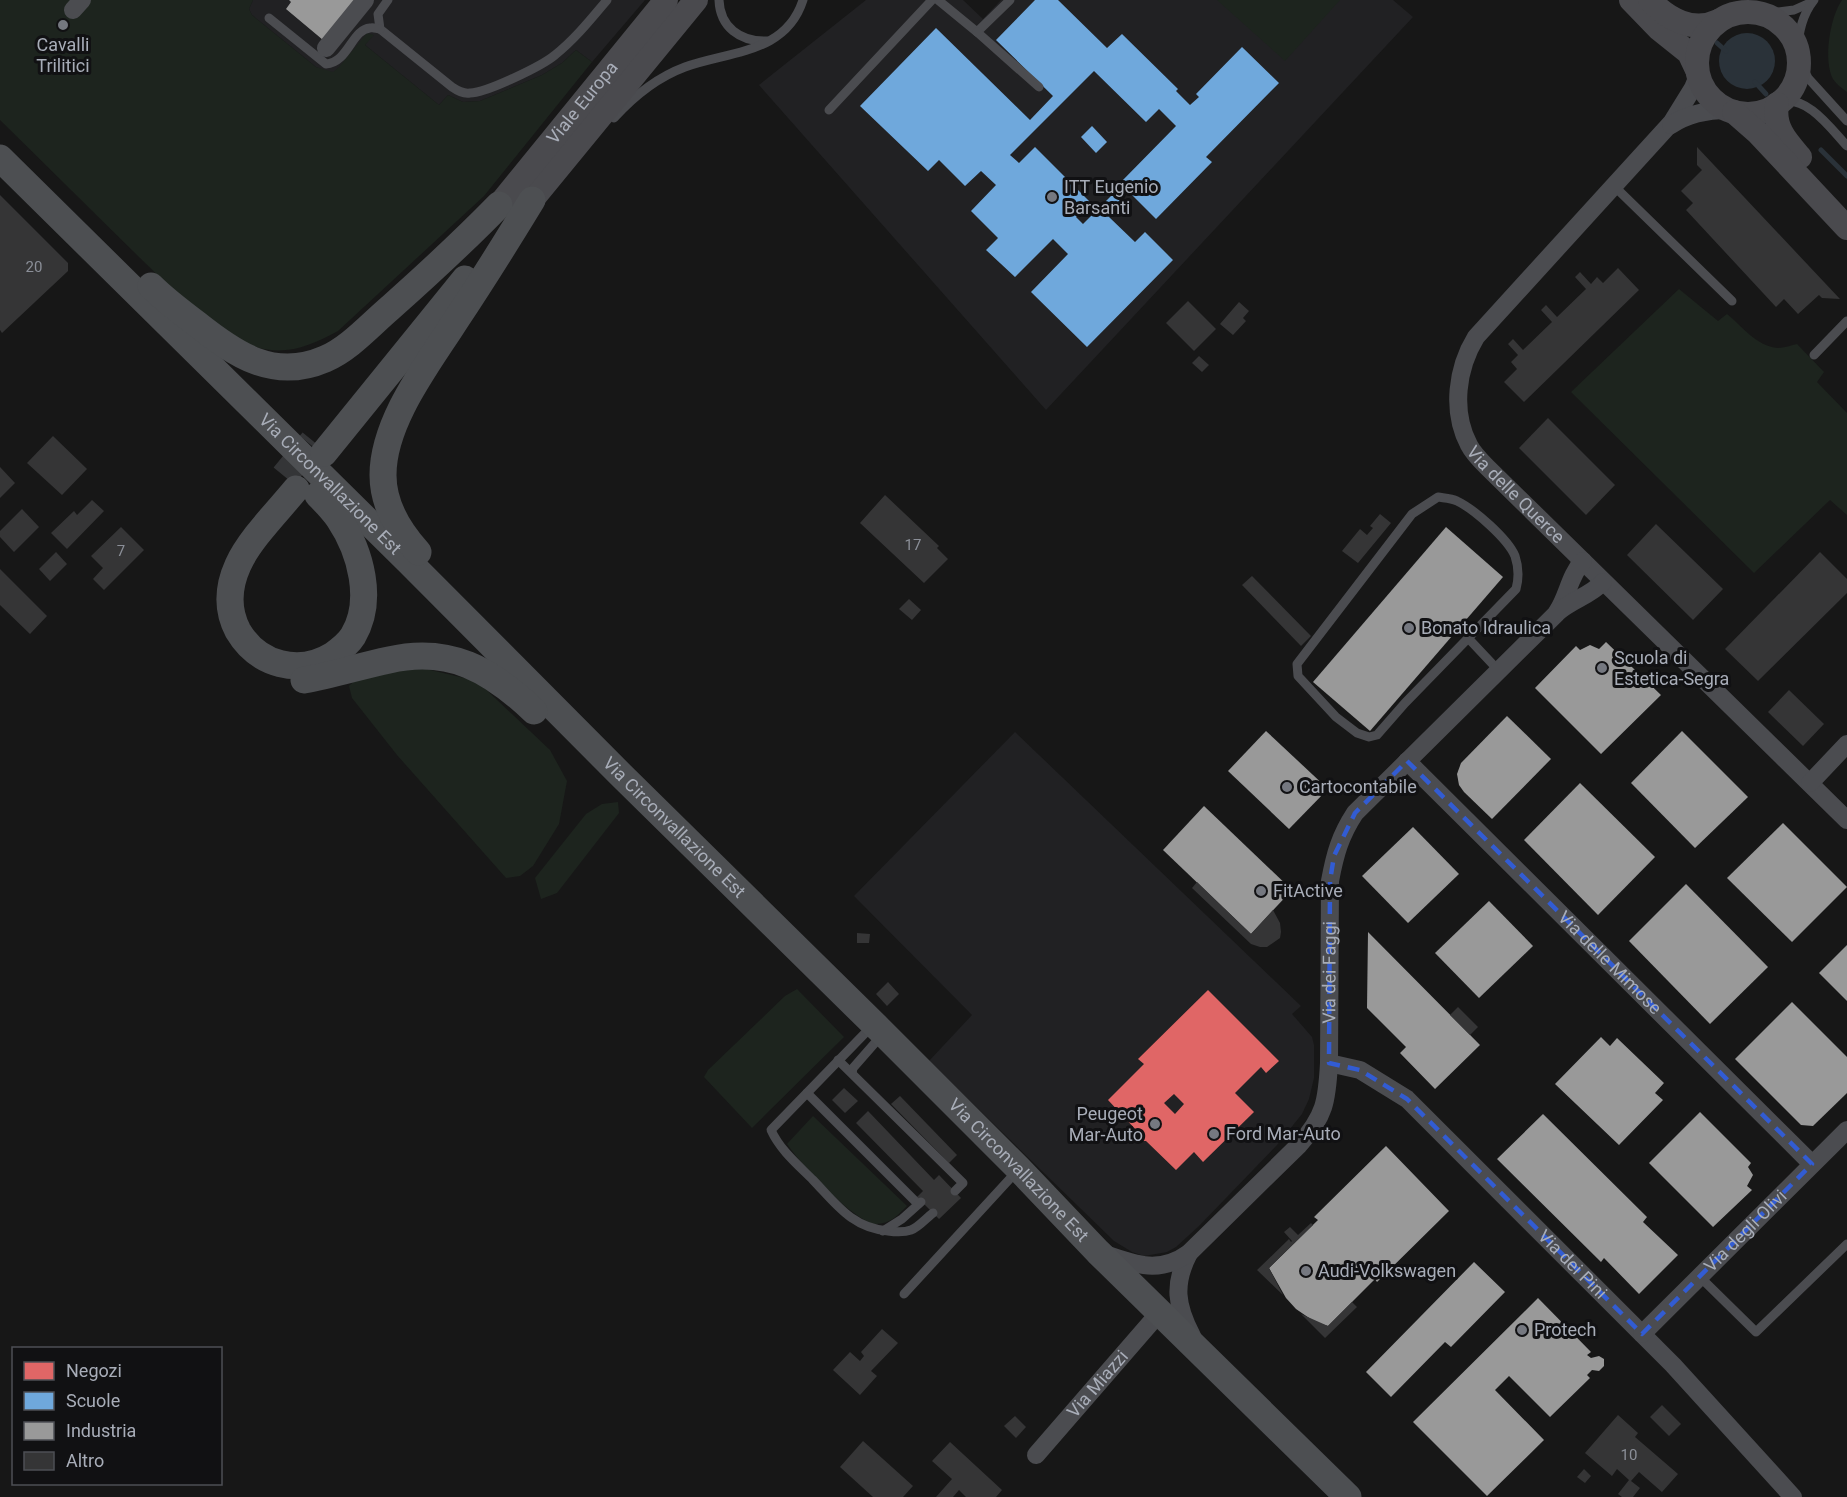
<svg xmlns="http://www.w3.org/2000/svg" width="1847" height="1497" viewBox="0 0 1847 1497" font-family="Roboto,sans-serif">
  <style>
    .built { fill: #212123 }
    .green { fill: #1d241e }
    .water { fill: #2a3239 }
    .shops { fill: #e06666; fill-rule: evenodd }
    .schools { fill: #6fa8dc }
    .industry { fill: #999 }
    .lines { fill: none; stroke-linecap: round; stroke-linejoin: round }
    .stream { stroke: #2a3239; stroke-width: 5 }
    .building { fill: #353536 }
    .primary-tunnel { stroke: #343537; stroke-width: 27; stroke-dasharray: 27 14; stroke-linecap: butt }
    .lane { stroke: #4b4c50; stroke-width: 9 }
    .street { stroke: #4b4c50; stroke-width: 18 }
    .secondary { stroke: #4a4a4e; stroke-width: 24 }
    .primary { stroke: #4d4f52; stroke-width: 27 }
    .marked { fill: none; stroke: #325cd3; stroke-width: 4.5; stroke-dasharray: 12 8; stroke-linejoin: round }
    .poi-dot { fill: #757880; stroke: #111113; stroke-width: 2 }
    .labels { text-anchor: middle; stroke-width: 6; stroke-linejoin: round; paint-order: stroke }
    .number-label { font-size: 15px; fill: #8b8f98 }
    .poi-label { font-size: 18px; fill: #a8adb8; stroke: #111113; text-anchor: start }
    .street-label { font-size: 18px; fill: #a8adb8; stroke: #111113 }
  </style>
  <rect width="100%" height="100%" fill="#171717"/>
  <!-- built -->
  <g class="built">
    <polygon points="253,0 645,0 592,62 576,50 562,63 542,75 480,101 463,102 448,95 439,105 365,45 373,35 333,73 326,71 316,67 252,15 249,9"/>
    <polygon points="866,0 963,0 983,19 1001,0 1393,0 1413,17 1046,410 759,85"/>
    <polygon points="1015,732 1301,1006 1292,1014 1312,1037 1314,1045 1314,1078 1309,1099 1302,1114 1277,1145 1199,1226 1176,1247 1167,1252 1144,1256 1132,1252 1114,1241 929,1061 972,1015 854,896"/>
  </g>
  <!-- green -->
  <g class="green">
    <path d="M0 0H253L249 9 252 15 316 67 333 72 339 67 367 33 374 35 365 45 439 105 448 95 463 102 480 101 542 75 562 63 576 50 592 62 484 196 338 331C310 346 287 356 255 347 215 336 167 284 137 255 91 210 46 165 0 120Z"/>
    <polygon points="1217,0 1340,0 1285,61"/>
    <path d="M1842 0H1847V92C1842 88 1836 84 1833 79 1823 60 1830 17 1842 0Z"/>
    <path d="M1679 289 1718 321 1727 314C1743 327 1756 346 1778 348 1784 348 1792 345 1797 344L1824 372 1817 382 1847 413V515L1830 500 1754 573 1571 392Z"/>
    <polygon points="405,664 477,681 550,750 567,781 559,824 533,866 520,876 506,878 397,755 352,698 349,686 358,677"/>
    <polygon points="618,802 619,813 557,893 541,899 535,878 586,814 602,804"/>
    <polygon points="797,989 844,1037 752,1128 704,1077 708,1070 785,996"/>
    <path d="M813 1116 907 1206C898 1215 890 1224 876 1224 855 1223 799 1162 787 1144Z"/>
  </g>
  <!-- water -->
  <circle class="water" cx="1747" cy="61" r="28"/>
  <!-- shops -->
  <path class="shops" d="M1208 990 1279 1061 1266 1073 1261 1067 1235 1093 1254 1112 1203 1162 1194 1152 1176 1170 1146 1141H1137V1131L1108 1100 1144 1064 1138 1059ZM1174 1094 1184 1104 1175 1114 1164 1103Z"/>
  <!-- schools -->
  <g class="schools">
    <polygon points="1035,0 1058,0 1107,48 1122,34 1178,89 1176,91 1190,105 1199,97 1196,94 1242,47 1279,83 1206,157 1212,162 1156,219 1120,183 1176,126 1159,109 1146,122 1094,71 1010,155 1019,163 1035,147 1090,202 1076,217 1083,224 1116,191 1125,201 1109,217 1135,242 1145,232 1173,260 1087,347 1031,292 1068,254 1053,239 1015,277 986,250 998,238 971,211 996,185 981,171 965,186 939,160 928,171 860,106 936,28 1030,120 1053,96 996,40"/>
    <polygon points="1092,126 1107,142 1096,153 1081,137"/>
  </g>
  <!-- industry -->
  <g class="industry">
    <polygon points="289,0 355,0 323,40 286,9 291,2"/>
    <polygon points="1446,527 1503,577 1370,731 1313,682"/>
    <polygon points="1606,642 1661,695 1601,754 1535,688 1576,646 1580,650 1590,645 1599,649"/>
    <polygon points="1507,716 1551,759 1492,819 1464,792 1459,785 1457,774 1461,763"/>
    <polygon points="1266,731 1328,789 1289,829 1228,771"/>
    <polygon points="1682,731 1748,797 1695,848 1631,783"/>
    <polygon points="1580,783 1655,857 1598,915 1524,840"/>
    <polygon points="1204,806 1292,890 1251,934 1163,850"/>
    <polygon points="1783,823 1847,887 1792,942 1727,878"/>
    <polygon points="1413,827 1459,874 1408,923 1362,876"/>
    <polygon points="1686,884 1768,967 1710,1024 1629,941"/>
    <polygon points="1489,901 1533,946 1479,998 1435,953"/>
    <polygon points="1368,932 1480,1045 1435,1089 1400,1053 1406,1047 1367,1008"/>
    <polygon points="1847,945 1847,1001 1819,973"/>
    <polygon points="1792,1002 1847,1057 1847,1093 1813,1126 1801,1125 1735,1059"/>
    <polygon points="1601,1037 1610,1046 1617,1038 1664,1083 1655,1093 1663,1100 1619,1145 1555,1084"/>
    <polygon points="1700,1112 1751,1163 1748,1167 1753,1175 1747,1186 1752,1190 1713,1227 1649,1163"/>
    <polygon points="1543,1114 1647,1217 1643,1222 1678,1255 1639,1294 1604,1258 1601,1262 1497,1159"/>
    <polygon points="1386,1146 1449,1211 1377,1282 1375,1279 1328,1326 1315,1322 1296,1309 1286,1298 1269,1268 1318,1220 1314,1217"/>
    <polygon points="1474,1262 1505,1292 1451,1347 1445,1342 1391,1397 1366,1372"/>
    <polygon points="1538,1298 1591,1352 1587,1355 1591,1358 1599,1356 1604,1359 1604,1366 1599,1371 1592,1370 1587,1375 1590,1378 1550,1417 1509,1376 1495,1390 1544,1440 1487,1496 1413,1422"/>
  </g>
  <g class="lines">
    <!-- stream -->
    <g class="stream">
      <polyline points="1717,43 1726,51"/>
      <polyline points="1755,82 1766,94"/>
      <polyline points="1821,150 1847,176"/>
    </g>
  </g>
  <!-- building -->
  <g class="building">
    <polygon points="1697,147 1840,299 1822,298 1819,295 1798,314 1784,299 1776,307 1686,210 1693,203 1681,191 1702,170 1697,165"/>
    <polygon points="0,195 68,263 68,271 2,333 0,330"/>
    <polygon points="1618,268 1639,290 1524,402 1504,382 1517,369 1511,362 1518,355 1508,344 1513,339 1523,350 1552,322 1541,310 1546,305 1557,317 1586,289 1575,277 1580,272 1591,284 1597,277 1603,283"/>
    <polygon points="1188,301 1216,329 1194,351 1166,323"/>
    <polygon points="1239,302 1249,311 1243,318 1246,321 1233,335 1220,324"/>
    <polygon points="1199,356 1209,365 1202,372 1192,363"/>
    <polygon points="1548,418 1615,485 1586,515 1519,448"/>
    <polygon points="53,436 87,469 62,495 27,463"/>
    <polygon points="0,467 15,483 0,498"/>
    <polygon points="885,495 939,546 937,548 948,559 924,583 860,523"/>
    <polygon points="92,500 104,511 67,549 51,533 74,511 77,515"/>
    <polygon points="22,509 39,527 14,552 0,537 0,531"/>
    <polygon points="1380,514 1391,523 1358,563 1342,551 1360,529 1367,535 1373,528 1370,526"/>
    <polygon points="1656,524 1723,589 1693,620 1627,555"/>
    <polygon points="121,527 144,550 104,590 93,579 103,568 91,556"/>
    <polygon points="56,552 67,564 50,581 39,569"/>
    <polygon points="1820,552 1847,579 1847,593 1758,681 1725,649"/>
    <polygon points="0,569 47,616 30,634 0,605"/>
    <polygon points="1252,576 1311,636 1301,646 1242,585"/>
    <polygon points="909,599 921,610 912,620 899,609"/>
    <polygon points="1789,690 1824,724 1803,746 1768,712"/>
    <polygon points="1197,882 1251,934 1273,910 1280,923 1281,932 1280,938 1267,947 1260,947 1251,944 1192,888"/>
    <polygon points="857,933 870,934 869,943 857,943"/>
    <polygon points="888,982 899,994 887,1006 876,994"/>
    <polygon points="1458,1007 1478,1027 1470,1035 1450,1015"/>
    <polygon points="844,1088 858,1101 845,1113 832,1100"/>
    <polygon points="900,1096 957,1155 949,1163 891,1104"/>
    <polygon points="868,1111 934,1180 939,1175 961,1198 939,1219 917,1197 923,1191 856,1123"/>
    <polygon points="1311,1223 1313,1225 1269,1268 1283,1295 1257,1270 1289,1239 1291,1242 1292,1241 1284,1232 1290,1227 1298,1235"/>
    <polygon points="1352,1302 1357,1307 1325,1338 1301,1314 1328,1326"/>
    <polygon points="882,1329 898,1343 871,1371 877,1376 860,1395 833,1370 850,1352 860,1361 864,1356 861,1352"/>
    <polygon points="1662,1405 1681,1424 1669,1436 1650,1417"/>
    <polygon points="1618,1415 1638,1433 1635,1437 1678,1474 1662,1492 1639,1472 1631,1481 1640,1488 1633,1497 1622,1497 1618,1494 1629,1480 1617,1469 1612,1476 1585,1453"/>
    <polygon points="1015,1416 1026,1427 1016,1438 1004,1426"/>
    <polygon points="863,1441 913,1486 903,1497 873,1497 840,1467"/>
    <polygon points="950,1442 1002,1490 996,1497 966,1497 959,1490 953,1497 936,1497 952,1479 932,1461"/>
    <polygon points="1584,1469 1591,1476 1585,1483 1577,1477"/>
  </g>
  <g class="lines">
    <!-- primary-tunnel -->
    <polyline class="primary-tunnel" points="284,476 313,441"/>
    <!-- lane -->
    <g class="lane">
      <path d="M388 0 378 14 380 29 452 87C458 91 463 94 470 93 486 93 542 66 555 55 575 39 591 19 607 0"/>
      <path d="M719 0C720 27 740 42 767 41"/>
      <polyline points="938,0 977,32 1010,0"/>
      <polyline points="1762,14 1794,10 1810,3"/>
      <path d="M269 18 326 64C348 63 352 29 370 28 374 27 377 29 380 29"/>
      <polyline points="977,32 1039,87"/>
      <path d="M1797 51C1799 32 1802 15 1814 0"/>
      <polyline points="1798,58 1808,78 1847,121"/>
      <path d="M1780 102C1808 95 1831 129 1847 146"/>
      <polyline points="829,110 932,0"/>
      <path d="M614 118C634 96 658 77 685 67 729 51 786 54 803 0"/>
      <polyline points="1614,186 1732,301"/>
      <polyline points="1814,355 1847,321"/>
      <path d="M1438 497C1444 498 1451 498 1457 501 1474 509 1508 539 1515 556 1519 568 1519 578 1516 589L1405 703 1377 735 1369 737 1357 733 1336 717 1298 676 1297 664 1412 514Z"/>
      <polyline points="1468,638 1499,671"/>
      <path d="M872 1026 771 1130C780 1150 798 1165 813 1180 836 1204 852 1228 888 1231 895 1232 903 1233 911 1230 919 1227 926 1218 933 1213"/>
      <polyline points="838,1060 963,1183 955,1191"/>
      <polyline points="852,1073 853,1068 881,1036"/>
      <polyline points="807,1093 918,1204"/>
      <polyline points="883,1231 902,1219 921,1202"/>
      <polyline points="1700,1277 1756,1332 1847,1244"/>
      <polyline points="904,1294 1017,1171"/>
    </g>
    <!-- street -->
    <g class="street">
      <polyline points="73,10 82,0"/>
      <polyline points="326,48 365,0"/>
      <path id="s1" d="M1698 76 1693 88 1672 122 1476 337C1457 368 1451 411 1469 445 1473 453 1480 460 1487 467L1847 820"/>
      <path d="M1671 125C1689 113 1708 110 1728 110"/>
      <path d="M1557 612C1568 596 1569 576 1583 561"/>
      <path id="s2" d="M1407 761 1812 1164"/>
      <polyline points="1810,783 1847,744"/>
      <path id="s3" d="M1329 1063 1360 1070 1407 1099 1673 1365 1793 1497"/>
      <path d="M1189 1253C1173 1284 1176 1306 1192 1336"/>
      <path id="s4" d="M1105 1254C1136 1265 1160 1274 1189 1253L1299 1145C1325 1116 1327 1101 1329 1063L1330 881C1335 854 1340 836 1355 813L1557 613C1571 600 1590 596 1603 582"/>
      <path id="s5" d="M1642 1334 1847 1130"/>
      <path id="s6" d="M1036 1455 1160 1312"/>
    </g>
    <!-- secondary -->
    <g class="secondary">
      <polyline points="1631,0 1659,29 1689,53 1697,70"/>
      <path d="M1650 0C1667 19 1693 33 1718 21"/>
      <circle cx="1748" cy="63" r="51"/>
      <path d="M1777 104C1773 127 1786 141 1800 157"/>
      <polyline points="1734,112 1758,133 1847,228"/>
      <polyline points="532,200 696,0"/>
      <path id="s7" d="M499 205 666 0"/>
    </g>
    <!-- primary -->
    <g class="primary">
      <path id="s8" d="M0 158 408 561 621 775 880 1030 1019 1169 1098 1252 1348 1497"/>
      <path d="M151 286C165 300 181 312 197 324 236 355 274 381 325 359 349 349 370 325 390 308 427 275 464 241 499 205"/>
      <polyline points="324,453 465,279"/>
      <path d="M296 489C278 511 249 540 238 565 228 587 227 610 238 631 258 665 299 676 333 655 340 650 348 644 353 636 374 601 361 552 339 519 333 510 326 503 318 495"/>
      <path d="M418 552C398 530 383 505 383 475 383 421 428 364 456 320 482 281 507 241 532 200"/>
      <path d="M304 680C333 675 360 666 389 660 450 646 491 670 534 711"/>
    </g>
  </g>
  <!-- marked area -->
  <path class="marked" d="M1407 761 1812 1164 1642 1334 1407 1099 1360 1070 1329 1063 1330 881 1334 856 1355 813Z"/>
  <!-- markers -->
  <g class="poi-dot">
    <circle cx="63" cy="25" r="6"/>
    <circle cx="1052" cy="197" r="6"/>
    <circle cx="1409" cy="628" r="6"/>
    <circle cx="1602" cy="668" r="6"/>
    <circle cx="1287" cy="787" r="6"/>
    <circle cx="1261" cy="891" r="6"/>
    <circle cx="1155" cy="1124" r="6"/>
    <circle cx="1214" cy="1134" r="6"/>
    <circle cx="1306" cy="1271" r="6"/>
    <circle cx="1522" cy="1330" r="6"/>
  </g>
  <g class="labels">
    <!-- number labels -->
    <g class="number-label">
      <text x="34" y="272">20</text>
      <text x="913" y="550">17</text>
      <text x="121" y="556">7</text>
      <text x="1629" y="1460">10</text>
    </g>
    <!-- poi labels -->
    <g class="poi-label">
      <text x="63" y="51" text-anchor="middle">Cavalli<tspan x="63" dy="21">Trilitici</tspan></text>
      <text x="1064" y="193">ITT Eugenio<tspan x="1064" dy="21">Barsanti</tspan></text>
      <text x="1421" y="634">Bonato Idraulica</text>
      <text x="1614" y="664">Scuola di<tspan x="1614" dy="21">Estetica-Segra</tspan></text>
      <text x="1299" y="793">Cartocontabile</text>
      <text x="1273" y="897">FitActive</text>
      <text x="1143" y="1120" text-anchor="end">Peugeot<tspan x="1143" dy="21">Mar-Auto</tspan></text>
      <text x="1226" y="1140">Ford Mar-Auto</text>
      <text x="1318" y="1277">Audi-Volkswagen</text>
      <text x="1534" y="1336">Protech</text>
    </g>
    <!-- street labels -->
    <g class="street-label">
      <text dy="6" stroke="none"><textPath href="#s7" startOffset="132">Viale Europa</textPath></text>
      <text dy="6" stroke="none"><textPath href="#s8" startOffset="464">Via Circonvallazione Est</textPath></text>
      <text dy="6" stroke="none"><textPath href="#s1" startOffset="525">Via delle Querce</textPath></text>
      <text dy="6" stroke="none"><textPath href="#s8" startOffset="950">Via Circonvallazione Est</textPath></text>
      <text dy="6" stroke="none"><textPath href="#s2" startOffset="286">Via delle Mimose</textPath></text>
      <text dy="6" stroke="none"><textPath href="#s4" startOffset="423">Via dei Faggi</textPath></text>
      <text dy="6" stroke="none"><textPath href="#s8" startOffset="1436">Via Circonvallazione Est</textPath></text>
      <text dy="6" stroke="none"><textPath href="#s5" startOffset="146">Via degli Olivi</textPath></text>
      <text dy="6" stroke="none"><textPath href="#s3" startOffset="321">Via dei Pini</textPath></text>
      <text dy="6" stroke="none"><textPath href="#s6" startOffset="94">Via Miazzi</textPath></text>
    </g>
  </g>
  <!-- legend -->
  <rect x="12" y="1347" width="210" height="138" fill="#111113" stroke="#4d4f55" stroke-width="1.5"/>
  <rect x="24" y="1362" width="30" height="18" fill="#e06666" stroke="#4d4f55" stroke-width="1.5"/>
  <text x="66" y="1377" font-size="18" fill="#a8adb8">Negozi</text>
  <rect x="24" y="1392" width="30" height="18" fill="#6fa8dc" stroke="#4d4f55" stroke-width="1.5"/>
  <text x="66" y="1407" font-size="18" fill="#a8adb8">Scuole</text>
  <rect x="24" y="1422" width="30" height="18" fill="#999999" stroke="#4d4f55" stroke-width="1.5"/>
  <text x="66" y="1437" font-size="18" fill="#a8adb8">Industria</text>
  <rect x="24" y="1452" width="30" height="18" fill="#353536" stroke="#4d4f55" stroke-width="1.5"/>
  <text x="66" y="1467" font-size="18" fill="#a8adb8">Altro</text>
</svg>
